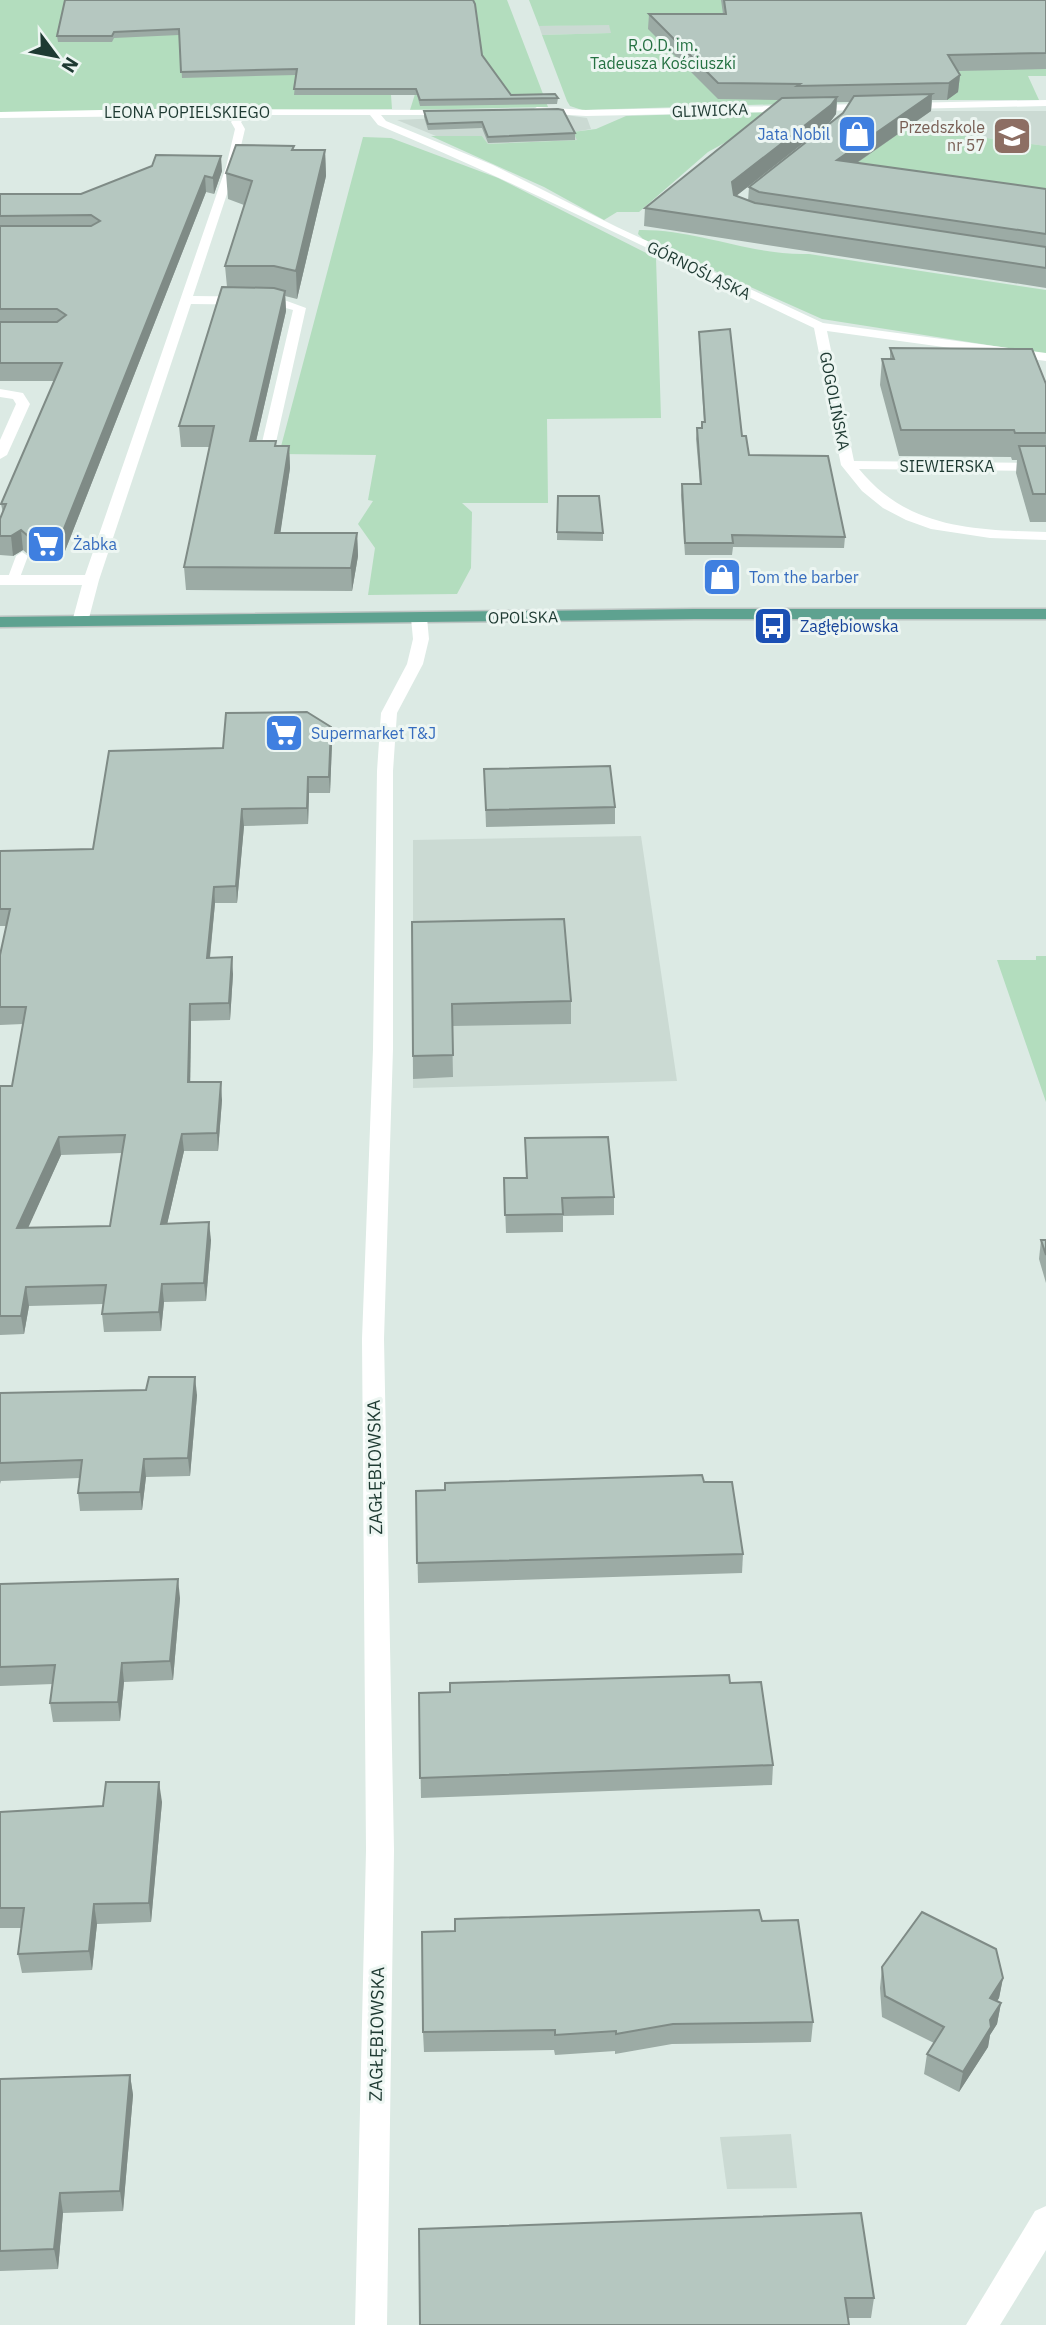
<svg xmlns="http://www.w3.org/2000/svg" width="1046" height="2325" viewBox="0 0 1046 2325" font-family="'IBM Plex Sans',sans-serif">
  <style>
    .built { fill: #cbdad3 }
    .green { fill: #b3ddbe }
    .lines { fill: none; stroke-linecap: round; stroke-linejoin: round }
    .primary-casing { stroke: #bcc4c2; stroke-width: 3 }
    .service { fill: #fff; fill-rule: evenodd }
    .minor { fill: #fff; fill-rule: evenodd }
    .primary { fill: #5ea290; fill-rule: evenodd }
    .wall { fill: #9caba5; fill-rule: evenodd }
    .shaded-wall { fill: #7f8b86 }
    .building { fill: #b5c7c0; stroke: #7f8b86; stroke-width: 2; fill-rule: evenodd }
    .labels { text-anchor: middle; stroke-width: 6; stroke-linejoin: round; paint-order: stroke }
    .far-park-label { font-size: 16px; fill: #267243; stroke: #edf6f2 }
    .far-street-label { font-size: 16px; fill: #1e3a32; stroke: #edf6f2 }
    .far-education-label { font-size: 16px; fill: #785e54; stroke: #edf6f2; text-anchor: end }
    .far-shop-label { font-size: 16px; fill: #366cbe; stroke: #edf6f2; text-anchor: start }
    .far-transit-label { font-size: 16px; fill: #164399; stroke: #edf6f2; text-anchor: start }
    .street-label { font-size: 18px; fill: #1e3a32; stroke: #edf6f2 }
  </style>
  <rect width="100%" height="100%" fill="#dceae4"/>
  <!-- built -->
  <g class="built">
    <polygon points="609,24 612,33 542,35 539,26"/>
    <polygon points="900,111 1046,111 1046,146 883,124"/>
    <polygon points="551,113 587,118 591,129 574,132 578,140 488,144 482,136 436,136 397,120"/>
    <polygon points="641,836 677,1081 413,1088 413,840"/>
    <polygon points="791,2134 797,2188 727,2189 720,2137"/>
  </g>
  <!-- green -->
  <g class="green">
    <polygon points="0,0 507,0 548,107 410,110 415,94 391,95 392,109 0,112"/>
    <polygon points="529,0 1046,0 1046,76 1028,76 1039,100 917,100 582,110 570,106 567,101 542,35 611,33 609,25 539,26"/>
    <polygon points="782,111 708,152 639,212 617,212 604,220 544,187 431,136 482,136 488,144 577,140 573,132 596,129 626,116"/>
    <polygon points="883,124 1046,146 1046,195 837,166"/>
    <polygon points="363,137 391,138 498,178 656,258 661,418 547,419 548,503 462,503 472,512 471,568 457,594 368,595 375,548 358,524 373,501 368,500 376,455 279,454"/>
    <path d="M639 230C697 229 752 256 809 254L1046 290V354L822 319 643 239 638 234Z"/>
    <polygon points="1036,956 1046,956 1046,1102 997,960 1036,960"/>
  </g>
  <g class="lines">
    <!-- primary casing -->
    <g class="primary-casing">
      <polygon id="primary" points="694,609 1046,609 1046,619 694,619 0,627 0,617"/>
    </g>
    <!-- service -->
    <polygon class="service" points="22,552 28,556 19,580 17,583 9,583 7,580 16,556"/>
    <!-- minor -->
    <g class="minor">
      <polygon points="1046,100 1046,106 586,116 537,113 532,110 537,107 586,110"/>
      <path d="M152 109 457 110V114L453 115H381L386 121 493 165 617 227 823 323 1046 353V361L827 331 854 461 1046 463V471L859 469C908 529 974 530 1046 532V540L990 538 931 529 906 520 883 508 862 491 841 465 814 328C669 260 526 186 378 125L370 115H248L241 122 245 129 236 167 193 296 276 297 306 308 274 451 267 455 260 451 293 310 275 305 191 304 99 580 88 622 85 625H75L72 622 82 585H0V575H85L226 167 235 129 231 122 237 115 0 118V112Z"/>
      <polygon points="0,389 23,393 30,404 7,455 0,459 0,440 16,404 13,399 0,397"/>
      <polygon points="419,613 427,618 429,639 423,664 397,713 393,771 393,1049 384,1339 394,1850 387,2325 355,2325 366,1850 362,1339 373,1049 377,771 381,713 407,664 413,639 411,618"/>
      <polygon points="1046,2206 1046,2250 1000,2325 966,2325 1035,2211"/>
    </g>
    <!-- primary -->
    <use href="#primary" class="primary"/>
  </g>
  <!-- wall -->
  <g class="wall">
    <polygon points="65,0 482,55 511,95 558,98 557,104 420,106 417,95 294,95 296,75 182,78 179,35 114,38 112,42 58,42 57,36"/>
    <path d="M721 0H1046V69L957 71 960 75 958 92 947 100H932L931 111 857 163 1046 189V288L644 226 645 208 779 100 718 99 648 29 649 14H723ZM837 102H850L843 113 749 187 748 201 736 196 830 122 836 114Z"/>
    <polygon points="424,111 575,133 575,140 488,143 482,128 428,130 424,117"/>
    <polygon points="294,150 325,150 326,176 297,299 285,296 286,311 256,441 276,441 276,446 289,446 290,468 280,533 357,533 358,556 352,591 186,590 184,567 210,447 181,447 179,426 227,287 225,266 244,205 228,199 226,173"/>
    <polygon points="222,171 214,194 206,192 63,556 30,556 23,550 13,556 0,555 0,519 3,513 1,504 54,381 0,381 0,194 81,194"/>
    <polygon points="699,332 749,455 845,537 844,548 733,547 732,555 685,555 681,495 682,484 700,484 696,439 697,428 702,428 704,422 699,342"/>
    <polygon points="890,348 1046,384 1046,522 1030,522 1016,473 1017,460 1012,460 1011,457 899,456 880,385 882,359 890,359"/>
    <polygon points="558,496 603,533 603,541 557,540"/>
    <path d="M331 727 332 743 330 793H309L308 824 244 826 237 903H215L210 958 233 974 230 1020 191 1021 190 1082 222 1100 218 1151H184L167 1224 211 1240 206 1301 164 1302 161 1331 104 1332 102 1314 103 1304 29 1306 24 1334 0 1335V1086H12L23 1024 0 1025V955L6 926H0V851L93 849 223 748ZM122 1153 110 1226 28 1227 61 1155Z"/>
    <polygon points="484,769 615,807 615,824 486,827"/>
    <polygon points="412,922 571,1001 571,1024 452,1026 453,1077 413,1079"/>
    <polygon points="525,1138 614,1197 614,1215 563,1216 563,1232 506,1233 504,1178 526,1178"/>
    <polygon points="1041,1240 1046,1240 1046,1283 1039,1259"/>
    <polygon points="0,1393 197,1395 190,1476 146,1477 142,1510 80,1511 78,1493 80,1478 1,1481 0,1484"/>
    <polygon points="704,1482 743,1554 742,1573 418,1583 416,1491"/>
    <polygon points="0,1584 180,1598 173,1680 124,1682 120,1721 53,1722 50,1703 53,1684 0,1686"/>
    <polygon points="730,1683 773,1765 772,1785 421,1798 419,1693"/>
    <polygon points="162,1802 151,1922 97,1924 92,1970 22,1973 18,1954 21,1928 0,1928 0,1812 103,1806"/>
    <polygon points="762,1921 813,2022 811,2042 672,2044 615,2054 615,2051 555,2055 554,2050 424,2052 423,2032"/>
    <polygon points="882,1967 1003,1978 999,1998 997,2001 1001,2003 997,2024 990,2035 988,2047 959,2092 924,2074 927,2054 934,2043 882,2017 880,1988"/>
    <polygon points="130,2075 133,2095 123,2211 63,2213 58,2269 0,2271 0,2079"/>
    <polygon points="419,2229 874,2298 871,2318 848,2318"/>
  </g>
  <!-- shaded-wall -->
  <g class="shaded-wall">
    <polygon points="960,75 958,92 947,100 949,83"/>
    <polygon points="932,94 931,111 836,177 837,160"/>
    <polygon points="837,97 836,114 830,122 731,200 732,182"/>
    <polygon points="325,150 326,176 297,299 296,271"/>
    <polygon points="221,156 222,171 214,194 213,178"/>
    <polygon points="205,176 206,192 63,556 61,536"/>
    <polygon points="285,291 286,311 251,463 250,441"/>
    <polygon points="289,446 290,468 277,556 275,533"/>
    <polygon points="21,530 23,550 13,556 11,536"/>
    <polygon points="357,533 358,556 352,591 351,568"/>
    <polygon points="331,727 332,743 330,793 329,777"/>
    <polygon points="308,777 309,793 308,824 307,808"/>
    <polygon points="242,809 244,826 237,903 236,886"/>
    <polygon points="214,887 215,903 208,975 207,958"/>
    <polygon points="232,957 233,974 230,1020 229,1003"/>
    <polygon points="190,1004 191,1021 190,1100 188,1082"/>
    <polygon points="221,1082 222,1100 218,1151 217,1133"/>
    <polygon points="182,1134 184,1151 163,1242 161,1224"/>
    <polygon points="59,1137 61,1155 20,1246 17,1228"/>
    <polygon points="209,1222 211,1240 206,1301 204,1283"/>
    <polygon points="162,1284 164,1302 161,1331 159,1312"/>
    <polygon points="26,1287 29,1306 24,1334 21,1316"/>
    <polygon points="195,1377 197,1395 190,1476 188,1458"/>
    <polygon points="144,1459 146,1477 142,1510 140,1492"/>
    <polygon points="178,1579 180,1598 173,1680 170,1661"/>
    <polygon points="122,1663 124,1682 120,1721 118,1702"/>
    <polygon points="159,1782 162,1802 151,1922 149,1903"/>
    <polygon points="94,1904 97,1924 92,1970 89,1951"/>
    <polygon points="1003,1978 999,1998 986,2018 990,1998"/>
    <polygon points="1001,2003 997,2024 990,2035 988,2047 959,2092 963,2072 990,2020"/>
    <polygon points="130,2075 133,2095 123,2211 120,2191"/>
    <polygon points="60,2193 63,2213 58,2269 54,2249"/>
  </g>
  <!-- building -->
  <g class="building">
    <polygon points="65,0 473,0 475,4 482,55 511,95 555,94 558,98 420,100 416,89 294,89 297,69 181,72 179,29 114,32 112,36 57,36"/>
    <polygon points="724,0 1046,0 1046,53 948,55 960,75 949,83 797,86 800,84 718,83 649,14 726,14"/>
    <polygon points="932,94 837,160 1046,189 1046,234 759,192 749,187 843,113 854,96"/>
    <polygon points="837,97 831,105 732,182 734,195 755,203 1046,247 1046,268 645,208 782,98"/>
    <polygon points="558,109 563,110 575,133 488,137 482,122 428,124 424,111"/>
    <polygon points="236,145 294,146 292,150 325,150 296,271 274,266 225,266 252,181 226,173"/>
    <polygon points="156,155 221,156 213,178 205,176 61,536 28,536 21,530 11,536 0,536 0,519 6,504 1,504 62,363 0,363 0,322 57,322 66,315 57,309 0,309 0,226 91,226 100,221 91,215 0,216 0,194 81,194 152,166"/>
    <polygon points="222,287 274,288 285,291 250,441 276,441 275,446 289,446 275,533 357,533 351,568 184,567 214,426 179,426"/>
    <polygon points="730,329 742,436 746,436 749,455 828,456 845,537 732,535 733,543 685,543 682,484 701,484 697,428 702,428 702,422 705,422 699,332"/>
    <polygon points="890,348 1032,349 1046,384 1046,433 1015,433 1014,430 901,430 882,359 894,359"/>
    <polygon points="1019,446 1046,446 1046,494 1033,494"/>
    <polygon points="558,496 599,496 603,533 557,532"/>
    <path d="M307 712 331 727 329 777H308L307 808 242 809 236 886 214 887 207 958 232 957 229 1003 190 1004 188 1082H221L217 1133 182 1134 161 1224 209 1222 204 1283 162 1284 159 1312 102 1314 106 1285 26 1287 21 1316H0V1086H12L26 1007H0V955L10 909H0V851L93 849 109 751 223 748 226 713ZM125 1135 110 1226 17 1228 59 1137Z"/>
    <polygon points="610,766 615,807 486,810 484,769"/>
    <polygon points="564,919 571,1001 452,1004 453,1055 413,1056 412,922"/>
    <polygon points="608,1137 614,1197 562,1198 563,1214 505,1215 504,1178 527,1178 525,1138"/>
    <polygon points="1041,1240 1046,1240 1046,1255"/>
    <polygon points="149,1377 195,1377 188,1458 144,1459 140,1492 78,1493 82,1460 0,1463 0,1393 146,1390"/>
    <polygon points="702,1475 704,1482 732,1482 743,1554 417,1563 416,1491 445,1490 445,1483"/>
    <polygon points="178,1579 170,1661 122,1663 118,1702 50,1703 55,1665 0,1667 0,1584"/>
    <polygon points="729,1675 730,1683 761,1682 773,1765 420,1778 419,1693 450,1692 450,1683"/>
    <polygon points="106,1782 159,1782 149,1903 94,1904 89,1951 18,1954 24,1908 0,1908 0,1812 103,1806"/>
    <polygon points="759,1910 762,1921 798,1920 813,2022 673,2024 616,2034 616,2031 555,2035 555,2030 423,2032 422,1932 455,1931 455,1919"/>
    <polygon points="922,1912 996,1949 1003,1978 990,1998 1001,2003 990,2020 991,2027 963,2072 927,2054 944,2027 885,1996 882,1967"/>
    <polygon points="130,2075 120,2191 60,2193 54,2249 0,2251 0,2079"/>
    <polygon points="861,2213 874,2298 845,2298 849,2325 420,2325 419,2229"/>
  </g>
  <!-- icons -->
  <defs>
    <g id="shop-square" transform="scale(2.0125)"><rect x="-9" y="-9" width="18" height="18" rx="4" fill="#3f7fe0" stroke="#edf6f2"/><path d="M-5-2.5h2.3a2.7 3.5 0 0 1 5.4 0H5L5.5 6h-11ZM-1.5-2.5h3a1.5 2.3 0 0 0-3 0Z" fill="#fff"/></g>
    <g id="school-square" transform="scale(2.0125)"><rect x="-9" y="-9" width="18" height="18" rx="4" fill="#8d6e63" stroke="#edf6f2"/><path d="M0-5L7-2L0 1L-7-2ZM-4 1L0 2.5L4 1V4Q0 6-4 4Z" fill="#fff"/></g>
    <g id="supermarket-square" transform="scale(2.0125)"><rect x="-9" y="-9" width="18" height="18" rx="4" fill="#3f7fe0" stroke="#edf6f2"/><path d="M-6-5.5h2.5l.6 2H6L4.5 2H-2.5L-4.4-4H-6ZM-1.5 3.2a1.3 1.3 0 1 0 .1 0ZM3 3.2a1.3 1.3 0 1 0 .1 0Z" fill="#fff"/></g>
    <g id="bus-square" transform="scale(2.0125)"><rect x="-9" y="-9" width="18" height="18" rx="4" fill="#1a4fb4" stroke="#edf6f2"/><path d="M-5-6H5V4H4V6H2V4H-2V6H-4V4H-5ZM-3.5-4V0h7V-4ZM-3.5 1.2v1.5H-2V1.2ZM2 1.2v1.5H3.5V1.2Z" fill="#fff"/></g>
  </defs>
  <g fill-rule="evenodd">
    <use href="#shop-square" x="857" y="134"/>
    <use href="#school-square" x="1012" y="136"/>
    <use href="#supermarket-square" x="46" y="544"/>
    <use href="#shop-square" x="722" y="577"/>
    <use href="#bus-square" x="773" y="626"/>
    <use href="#supermarket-square" x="284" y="733"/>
  </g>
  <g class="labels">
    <!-- far-park labels -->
    <g class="far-park-label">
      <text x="663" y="51">R.O.D. im.<tspan x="663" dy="18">Tadeusza Kościuszki</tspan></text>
    </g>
    <!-- far-street labels -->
    <g class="far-street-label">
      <text transform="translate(710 110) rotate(-2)" y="6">GLIWICKA</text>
      <text x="187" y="118">LEONA POPIELSKIEGO</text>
      <text transform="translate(699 270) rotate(26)" y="6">GÓRNOŚLĄSKA</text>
      <text transform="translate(835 401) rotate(79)" y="6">GOGOLIŃSKA</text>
      <text x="947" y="472">SIEWIERSKA</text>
      <text transform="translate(523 617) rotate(-1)" y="6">OPOLSKA</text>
    </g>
    <!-- far-education labels -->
    <g class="far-education-label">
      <text x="985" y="133">Przedszkole<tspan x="985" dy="18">nr 57</tspan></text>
    </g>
    <!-- far-shop labels -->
    <g class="far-shop-label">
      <text x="830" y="140" text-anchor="end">Jata Nobil</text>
      <text x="73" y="550">Żabka</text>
      <text x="749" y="583">Tom the barber</text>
      <text x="311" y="739">Supermarket T&amp;J</text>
    </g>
    <!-- far-transit labels -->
    <g class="far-transit-label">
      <text x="800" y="632">Zagłębiowska</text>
    </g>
    <!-- street labels -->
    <g class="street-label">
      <text transform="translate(375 1467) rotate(-91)" y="6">ZAGŁĘBIOWSKA</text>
      <text transform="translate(377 2034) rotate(-89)" y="6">ZAGŁĘBIOWSKA</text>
    </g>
  </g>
  <!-- north arrow -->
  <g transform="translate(56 56) rotate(122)" stroke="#edf6f2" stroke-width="5" paint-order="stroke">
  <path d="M0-5L12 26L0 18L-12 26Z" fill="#1e3a32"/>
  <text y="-10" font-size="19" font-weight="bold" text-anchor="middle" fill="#1e3a32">N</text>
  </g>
</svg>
